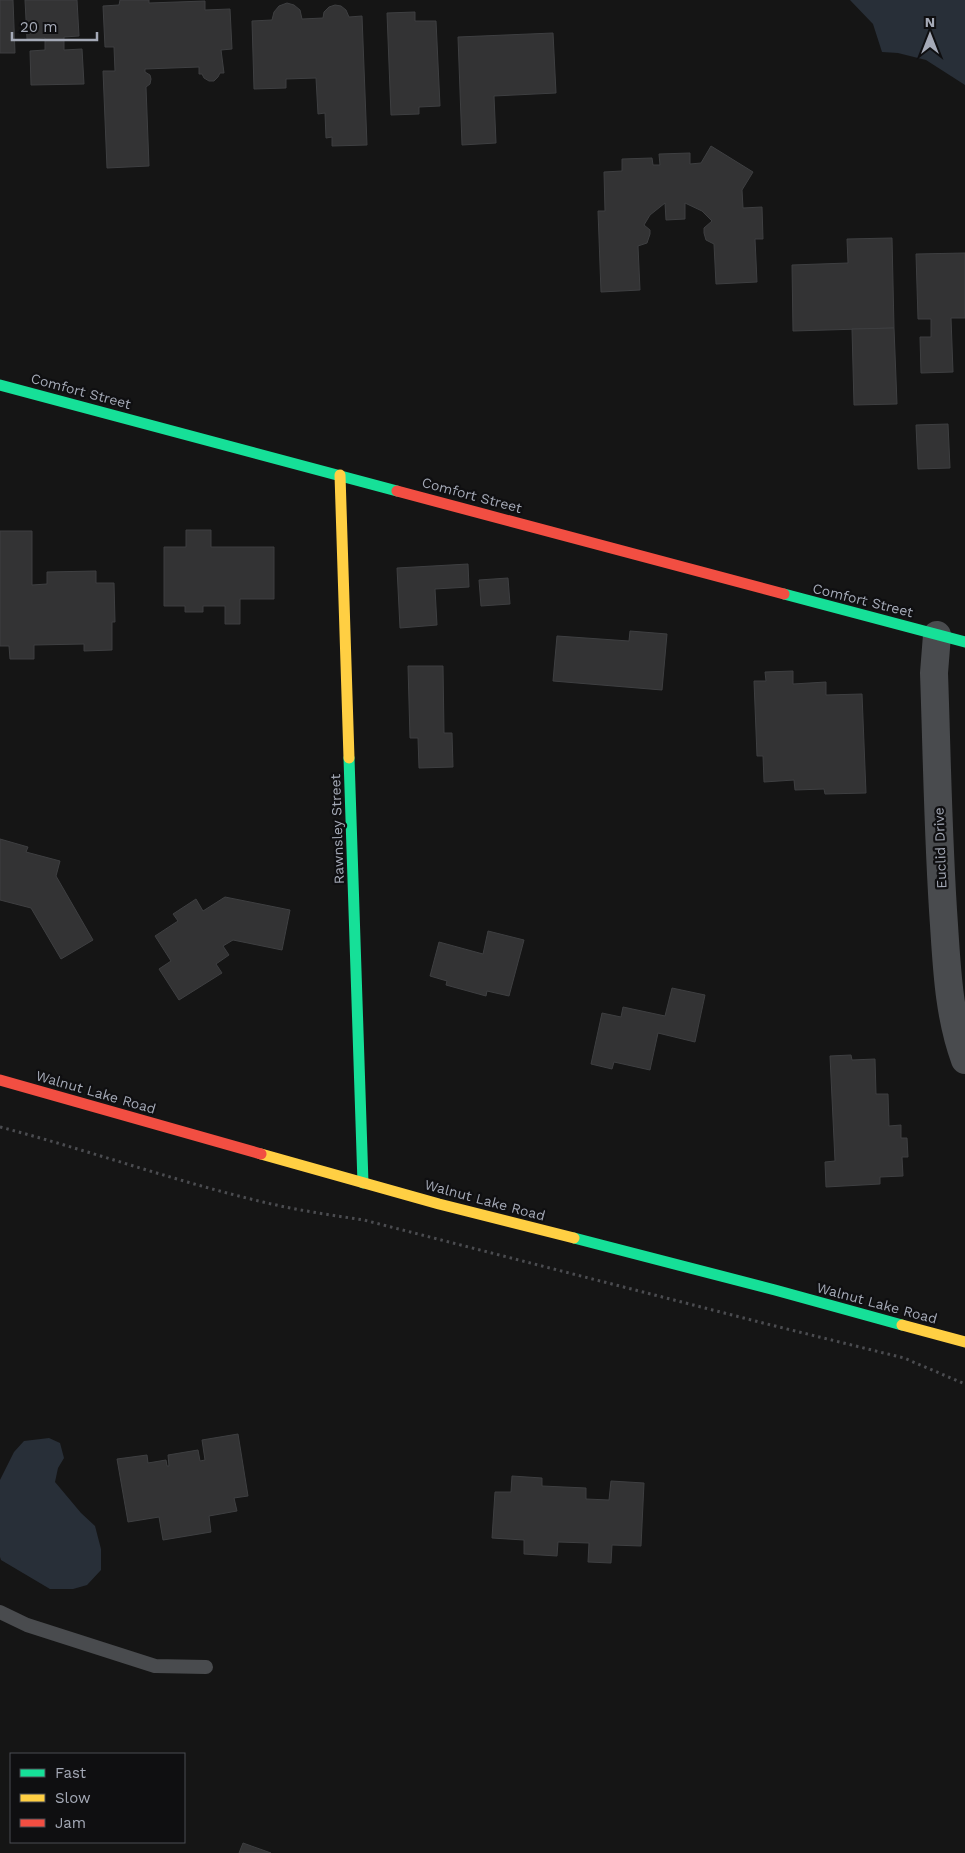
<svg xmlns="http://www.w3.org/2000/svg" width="965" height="1853" viewBox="0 0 965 1853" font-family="'Work Sans',sans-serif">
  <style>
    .water { fill: #282f38 }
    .building { fill: #333334; stroke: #3e3f41 }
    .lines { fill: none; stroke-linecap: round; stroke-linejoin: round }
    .path { stroke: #4b4c50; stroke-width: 3; stroke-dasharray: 2.5 4; stroke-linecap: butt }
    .lane { stroke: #494b4e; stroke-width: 14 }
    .street { stroke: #494b4e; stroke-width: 28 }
    .fast { stroke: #16e098; stroke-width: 11 }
    .slow { stroke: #ffcf43; stroke-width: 11 }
    .jam { stroke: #f24e42; stroke-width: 11 }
    .labels { text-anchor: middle; stroke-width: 4.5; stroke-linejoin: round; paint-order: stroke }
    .street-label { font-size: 14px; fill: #a5aab7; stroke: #0f0f11 }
  </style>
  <rect width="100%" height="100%" fill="#151515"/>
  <!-- water -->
  <g class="water">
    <polygon points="850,0 965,0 965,85 926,60 898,53 882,52 873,24"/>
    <polygon points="49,1438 60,1443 64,1458 58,1468 55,1482 81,1513 95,1526 101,1549 101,1570 87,1585 73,1589 50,1589 1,1560 0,1557 0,1480 14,1452 24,1441"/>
  </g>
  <!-- building -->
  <g class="building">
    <polygon points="0,0 13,0 15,53 0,53"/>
    <polygon points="25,0 77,0 79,36 64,37 64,50 82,49 84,84 31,85 30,51 45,50 45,38 27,39"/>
    <polygon points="149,0 149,3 205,1 205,10 230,9 232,49 221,50 224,73 220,73 218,77 214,81 209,81 204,78 202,74 199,74 199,67 145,69 145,72 150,75 151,79 150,84 146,87 149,166 107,168 103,71 115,71 114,47 105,47 103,6 119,5 120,0"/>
    <polygon points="287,3 294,5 300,10 302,19 323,18 324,12 329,7 335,5 341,6 346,10 349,17 362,16 367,145 332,146 332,137 326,138 325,113 318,114 316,78 286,79 286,88 254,89 252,21 272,20 274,12 279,6"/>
    <polygon points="415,12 415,21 436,21 440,106 419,107 419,114 391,115 387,13"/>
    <polygon points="553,33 556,93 494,96 496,143 462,145 458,37"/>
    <polygon points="711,146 753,172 742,190 743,208 762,207 763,239 755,239 757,282 716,284 714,244 706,240 704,233 704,228 712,221 702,211 685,203 685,219 666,220 665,203 650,215 644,225 650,230 650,234 647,243 638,246 640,290 601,292 598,211 605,211 604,172 622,171 622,159 652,158 653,165 660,165 659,154 690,153 690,164 701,163"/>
    <polygon points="892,238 894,328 793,331 792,265 848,263 847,239"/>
    <polygon points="965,253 965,318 951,318 953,372 921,373 920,337 931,337 931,319 918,319 916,254"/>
    <polygon points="894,328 897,404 854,405 852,329"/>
    <polygon points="948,424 950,468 918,469 916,425"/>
    <polygon points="186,530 211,530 211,547 274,547 274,599 240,599 240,624 225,624 225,606 203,606 203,612 185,612 185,606 164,606 164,547 186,547"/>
    <polygon points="0,531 32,531 32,585 47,584 47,572 96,571 96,583 114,583 115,622 112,622 112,650 84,651 84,644 34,645 34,659 10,659 9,646 0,646"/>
    <polygon points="468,564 469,587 435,589 437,625 400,628 397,568"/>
    <polygon points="508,578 510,604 481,606 479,580"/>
    <polygon points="630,631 667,634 662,690 553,681 557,636 629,641"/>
    <polygon points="408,666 443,666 444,733 452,733 453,767 419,768 418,738 410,738"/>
    <polygon points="793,671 793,684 826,682 826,695 862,694 866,793 825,794 824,789 795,790 794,780 764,782 763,756 757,756 754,681 766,681 765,672"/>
    <polygon points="0,839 28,847 26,852 60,861 56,876 93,940 61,959 31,908 0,900"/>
    <polygon points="225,897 290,910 282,950 233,940 223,946 229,955 216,964 222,973 179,1000 159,969 171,961 155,936 178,921 173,914 196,899 203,911"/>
    <polygon points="488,931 524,940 509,996 487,991 486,996 446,985 447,981 430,976 439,942 483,954"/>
    <polygon points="672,988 705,995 695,1042 658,1033 650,1070 614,1062 612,1069 591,1064 602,1013 621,1017 623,1007 665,1016"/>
    <polygon points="851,1055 852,1060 875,1059 876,1094 888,1094 889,1126 901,1125 901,1138 907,1138 908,1157 902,1157 903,1176 880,1177 880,1184 826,1187 825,1162 835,1161 830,1056"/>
    <polygon points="238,1434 248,1496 234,1498 237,1511 209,1516 211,1532 163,1540 159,1517 128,1522 117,1459 147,1455 148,1463 166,1460 167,1466 169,1466 168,1455 198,1450 200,1461 205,1460 202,1440"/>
    <polygon points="512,1476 542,1478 542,1486 586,1488 586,1499 609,1500 611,1481 644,1483 641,1546 612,1545 611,1563 588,1562 589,1543 558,1542 557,1556 524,1554 524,1540 492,1538 495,1492 511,1492"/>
    <polygon points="243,1843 271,1853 239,1853"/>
  </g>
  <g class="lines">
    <!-- path -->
    <path class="path" d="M0 1127C88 1150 174 1181 263 1202 296 1210 330 1215 364 1220L763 1323 904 1358 965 1384"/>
    <!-- lane -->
    <polyline class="lane" points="0,1612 27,1625 155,1666 206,1667"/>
    <!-- street -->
    <path class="street" d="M937 635 934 673C937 757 938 841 944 925 947 971 949 1016 965 1060"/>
    <!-- fast -->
    <g class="fast">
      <polyline points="0,385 397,491"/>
      <polyline points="784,594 965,642"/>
      <polyline points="349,758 363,1183"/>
      <polyline points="574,1238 775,1290 902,1325"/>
    </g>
    <!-- slow -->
    <g class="slow">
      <polyline points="340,475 349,758"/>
      <polyline points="261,1154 439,1204 574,1238"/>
      <polyline points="902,1325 965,1342"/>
    </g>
    <!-- jam -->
    <g class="jam">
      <polyline points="397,491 784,594"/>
      <polyline points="0,1080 261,1154"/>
    </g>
  </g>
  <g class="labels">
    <!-- street labels -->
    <g class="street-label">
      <text transform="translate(81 391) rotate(15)" y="5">Comfort Street</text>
      <text transform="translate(472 495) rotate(15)" y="5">Comfort Street</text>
      <text transform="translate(863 600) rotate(14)" y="5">Comfort Street</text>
      <text transform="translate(337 829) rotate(-92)" y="5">Rawnsley Street</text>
      <text transform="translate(940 848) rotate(-92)" y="5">Euclid Drive</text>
      <text transform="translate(96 1092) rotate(16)" y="5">Walnut Lake Road</text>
      <text transform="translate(485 1200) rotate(15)" y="5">Walnut Lake Road</text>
      <text transform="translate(877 1303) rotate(15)" y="5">Walnut Lake Road</text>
    </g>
  </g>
  <!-- legend -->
  <rect x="10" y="1753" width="175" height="90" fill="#0f0f11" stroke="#4b4d53"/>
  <rect x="20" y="1769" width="25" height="8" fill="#16e098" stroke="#4b4d53"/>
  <text x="55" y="1778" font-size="15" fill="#a5aab7">Fast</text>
  <rect x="20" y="1794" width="25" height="8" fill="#ffcf43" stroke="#4b4d53"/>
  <text x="55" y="1803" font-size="15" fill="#a5aab7">Slow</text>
  <rect x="20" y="1819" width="25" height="8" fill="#f24e42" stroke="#4b4d53"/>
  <text x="55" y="1828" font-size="15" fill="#a5aab7">Jam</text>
  <!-- north arrow -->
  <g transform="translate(930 35)" stroke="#0f0f11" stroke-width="4" paint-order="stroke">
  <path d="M0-4L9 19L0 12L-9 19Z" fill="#a5aab7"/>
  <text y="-8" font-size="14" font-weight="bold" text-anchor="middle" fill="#a5aab7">N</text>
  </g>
  <!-- scale -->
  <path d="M12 32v8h85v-8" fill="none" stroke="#a5aab7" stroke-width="2.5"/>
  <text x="20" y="32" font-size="15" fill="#a5aab7" stroke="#0f0f11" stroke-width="4" paint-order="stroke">20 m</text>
</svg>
